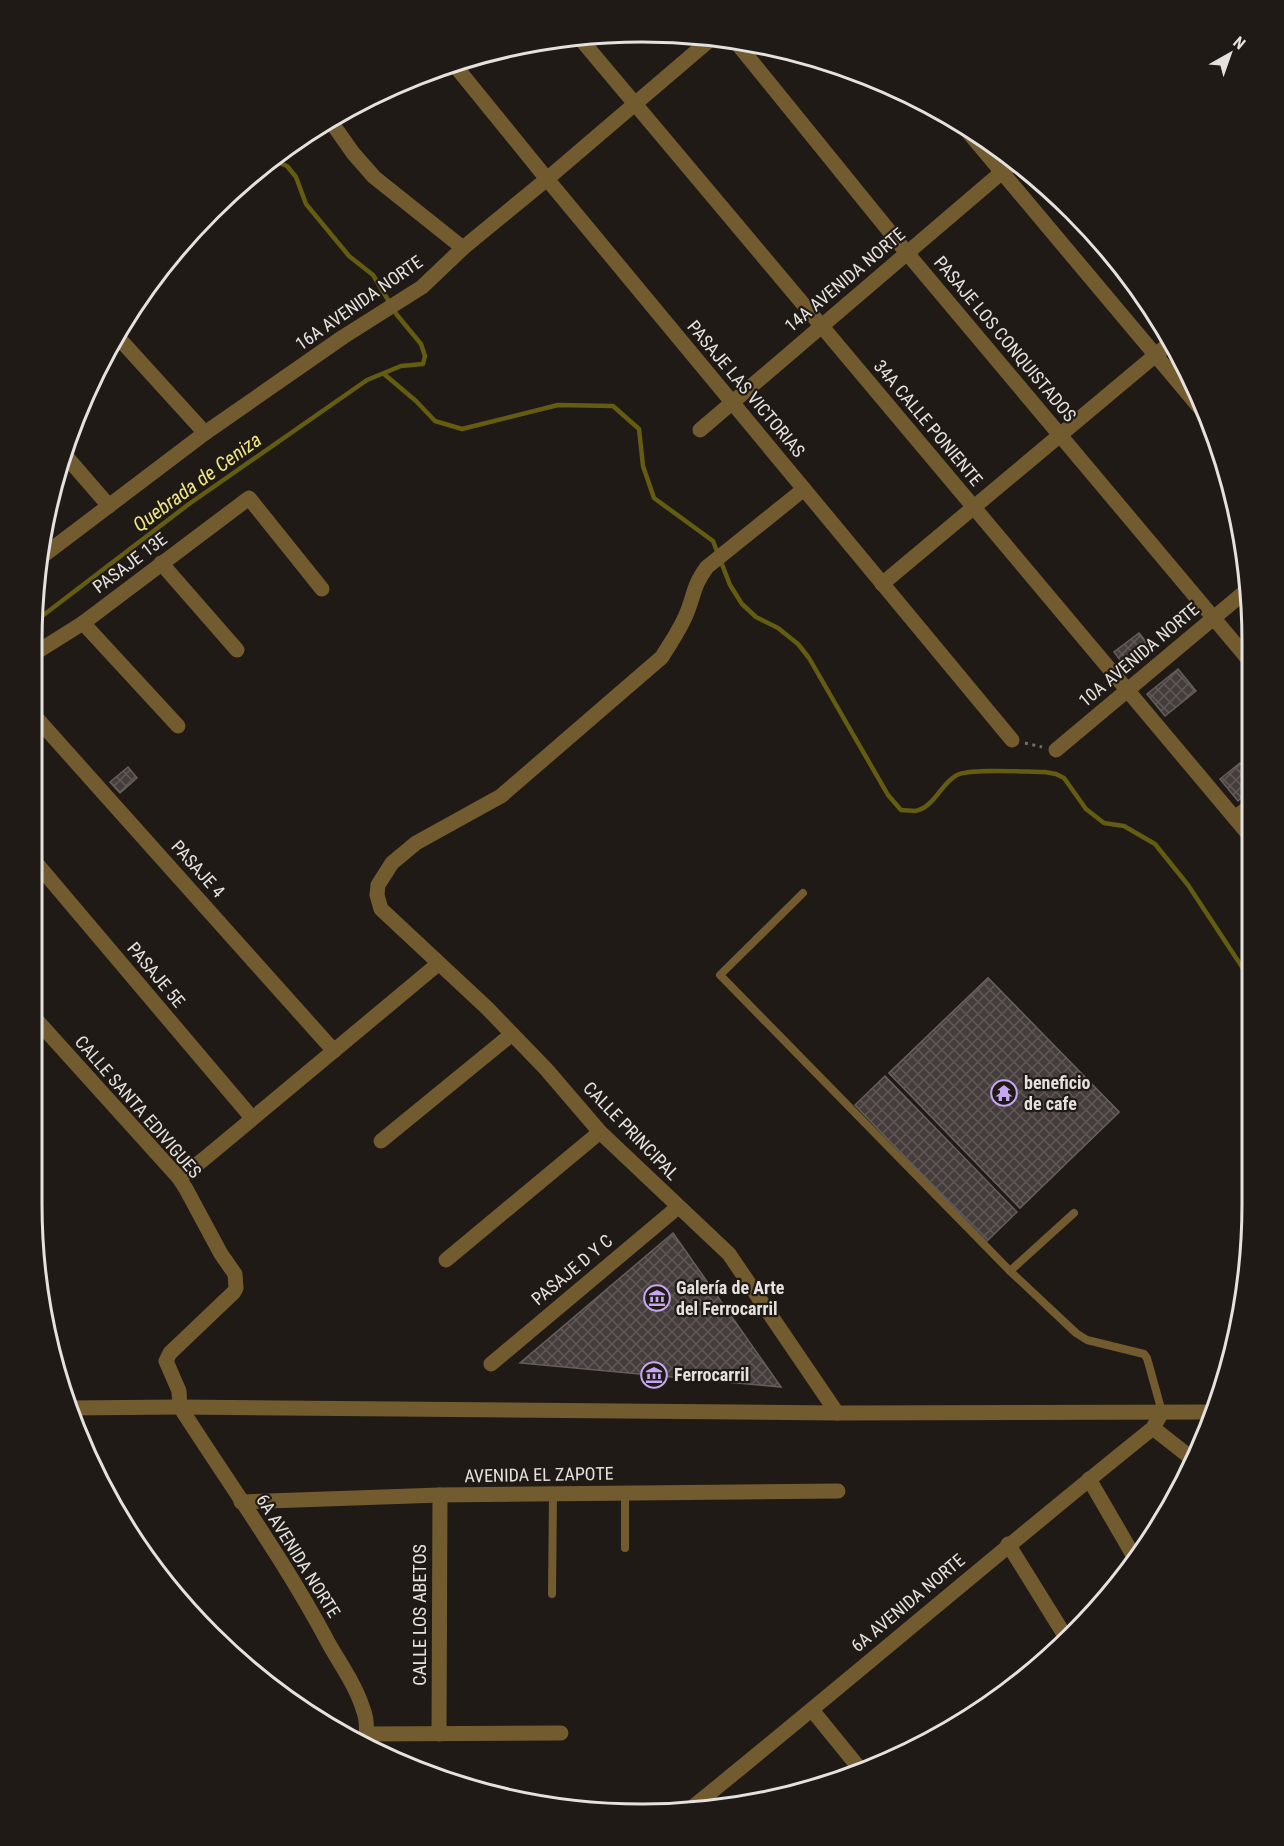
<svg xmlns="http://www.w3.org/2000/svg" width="1284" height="1846" viewBox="0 0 1284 1846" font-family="'Roboto Condensed',sans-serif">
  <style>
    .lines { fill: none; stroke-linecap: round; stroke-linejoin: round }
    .stream { stroke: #635c11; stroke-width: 4.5 }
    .building { fill: url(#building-cross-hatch); stroke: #665e5b; stroke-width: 1.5 }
    .path { stroke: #706c67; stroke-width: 3; stroke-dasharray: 3 4.5; stroke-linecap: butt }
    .lane { stroke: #735b30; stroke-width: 8 }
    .street { stroke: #735b30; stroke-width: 15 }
    .labels { text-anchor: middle; stroke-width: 4.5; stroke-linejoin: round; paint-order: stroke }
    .street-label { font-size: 18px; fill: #e5e1de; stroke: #1f1a15 }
    .poi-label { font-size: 18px; font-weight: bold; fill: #e5e1de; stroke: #1f1a15; text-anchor: start }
    .water-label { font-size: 20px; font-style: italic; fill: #efe582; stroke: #1f1a15 }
    .rim { fill: none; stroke: #e5e1de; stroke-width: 3 }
  </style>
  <defs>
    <pattern id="building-cross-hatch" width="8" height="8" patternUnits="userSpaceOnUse" patternTransform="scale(1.5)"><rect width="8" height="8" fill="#453d3b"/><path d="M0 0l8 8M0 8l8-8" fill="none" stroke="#605957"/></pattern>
  </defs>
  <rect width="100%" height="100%" fill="#1f1a15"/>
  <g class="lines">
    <!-- stream -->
    <g class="stream">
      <path d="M384 374 416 401 435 421 462 429 558 405 613 406 639 429 643 466 654 498 713 541 730 585 742 604 756 617 778 628 798 644 809 658 888 795 901 810C906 810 911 811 915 811 934 808 941 783 957 775 971 768 1026 772 1045 772L1056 774 1064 778 1086 809 1104 823 1124 826 1155 844 1188 885 1250 979"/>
      <polyline points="33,623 189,504 367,380 401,366 423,364 425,356 421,344 397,315 373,275 349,256 306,204 296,177 287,166 272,160"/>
    </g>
  </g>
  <!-- building -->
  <g class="building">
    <polygon points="1139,633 1152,649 1126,668 1114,652"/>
    <polygon points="1178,669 1196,691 1165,716 1147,694"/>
    <polygon points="1240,763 1248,773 1249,791 1238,801 1220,779"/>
    <polygon points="128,767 137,778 120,793 110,782"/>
    <polygon points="988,978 1119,1112 1020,1208 889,1073"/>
    <polygon points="988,978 1119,1112 1020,1208 889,1073"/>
    <polygon points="885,1076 1017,1212 986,1242 855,1105"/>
    <polygon points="673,1233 781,1387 520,1363"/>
  </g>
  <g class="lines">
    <!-- path -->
    <polyline class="path" points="1025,743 1042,747"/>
    <!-- lane -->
    <g class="lane">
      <polyline points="803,893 720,975 1010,1271 1076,1333 1087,1340 1144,1354 1147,1358 1162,1412"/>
      <polyline points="1010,1271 1074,1213"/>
      <polyline points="625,1493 625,1548"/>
      <polyline points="552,1594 553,1494"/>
    </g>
    <!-- street -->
    <g class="street">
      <polyline points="578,36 1249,835"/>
      <polyline points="736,42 907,253 1248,659"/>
      <polyline points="452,62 547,179 1012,740"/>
      <polyline points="329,119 353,153 374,177 463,248"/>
      <polyline points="964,127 1210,420"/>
      <polyline points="115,334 205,433"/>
      <polyline points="700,430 1016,160"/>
      <polyline points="64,454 109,506"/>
      <path d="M804 489 707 567C694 585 695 591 688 610 682 627 671 642 662 657L501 796 416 843 392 863 378 885 377 895 381 909 487 1008 546 1069 600 1132 729 1254 837 1413"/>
      <polyline points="40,558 205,433 343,337 422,287 463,248 547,179 712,38"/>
      <polyline points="161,563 237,650"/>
      <polyline points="882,584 1170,343"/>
      <polyline points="83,623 178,726"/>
      <polyline points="32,655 83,623 249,498 322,589"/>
      <polyline points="32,713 334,1051"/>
      <polyline points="1056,750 1247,590"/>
      <polyline points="1235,818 1249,807"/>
      <polyline points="32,858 252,1118"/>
      <path d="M32 1015 179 1178 186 1189 221 1254 235 1274 236 1288 234 1292 170 1353 166 1361 179 1391 180 1407C230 1485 285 1561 329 1644 341 1665 356 1686 363 1709 368 1721 367 1733 365 1745"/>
      <polyline points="381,1141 512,1034"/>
      <polyline points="179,1178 204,1159 438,964"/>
      <polyline points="446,1260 600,1132"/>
      <polyline points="491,1364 678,1207"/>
      <polyline points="68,1408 180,1407 837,1413 1213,1412"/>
      <polyline points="1153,1428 1195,1461"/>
      <polyline points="1089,1479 1136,1560"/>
      <polyline points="241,1502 440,1495 838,1491"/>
      <polyline points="1008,1544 1067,1639"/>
      <polyline points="812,1710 860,1769"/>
      <polyline points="367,1734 561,1733"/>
      <polyline points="439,1734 440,1495"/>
      <path d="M689 1810C845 1684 997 1553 1153 1428L1162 1412"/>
    </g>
  </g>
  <!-- icons -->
  <defs>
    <g id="temple-ring" transform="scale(1.35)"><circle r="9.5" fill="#1f1a15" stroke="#c6a6f0" stroke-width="1.5"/><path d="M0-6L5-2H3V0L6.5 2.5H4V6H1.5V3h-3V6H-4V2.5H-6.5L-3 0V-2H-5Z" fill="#c6a6f0"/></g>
    <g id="museum-ring" transform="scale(1.35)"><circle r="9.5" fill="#1f1a15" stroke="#c6a6f0" stroke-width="1.5"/><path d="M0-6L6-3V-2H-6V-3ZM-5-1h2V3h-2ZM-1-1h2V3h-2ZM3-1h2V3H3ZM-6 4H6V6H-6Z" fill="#c6a6f0"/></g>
  </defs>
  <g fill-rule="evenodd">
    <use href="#temple-ring" x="1004" y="1093"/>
    <use href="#museum-ring" x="657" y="1298"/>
    <use href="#museum-ring" x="654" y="1375"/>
  </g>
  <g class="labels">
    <!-- street labels -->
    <g class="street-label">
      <text transform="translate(845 280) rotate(-40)" y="6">14A AVENIDA NORTE</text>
      <text transform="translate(359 303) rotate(-35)" y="6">16A AVENIDA NORTE</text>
      <text transform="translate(1005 339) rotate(50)" y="6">PASAJE LOS CONQUISTADOS</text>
      <text transform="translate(746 389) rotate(50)" y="6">PASAJE LAS VICTORIAS</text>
      <text transform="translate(928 423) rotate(50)" y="6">34A CALLE PONIENTE</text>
      <text transform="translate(130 563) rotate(-37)" y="6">PASAJE 13E</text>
      <text transform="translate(1139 655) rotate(-40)" y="6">10A AVENIDA NORTE</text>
      <text transform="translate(198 869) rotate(48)" y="6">PASAJE 4</text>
      <text transform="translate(156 975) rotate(50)" y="6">PASAJE 5E</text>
      <text transform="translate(138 1107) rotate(49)" y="6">CALLE SANTA EDIVIGUES</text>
      <text transform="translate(631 1131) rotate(46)" y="6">CALLE PRINCIPAL</text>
      <text transform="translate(572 1270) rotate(-40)" y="6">PASAJE D Y C</text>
      <text transform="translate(539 1475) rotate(-1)" y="6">AVENIDA EL ZAPOTE</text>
      <text transform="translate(298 1556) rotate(58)" y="6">6A AVENIDA NORTE</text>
      <text transform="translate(908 1603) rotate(-40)" y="6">6A AVENIDA NORTE</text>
      <text transform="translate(420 1615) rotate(-90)" y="6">CALLE LOS ABETOS</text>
    </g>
    <!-- poi labels -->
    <g class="poi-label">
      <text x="1024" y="1089">beneficio<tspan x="1024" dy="21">de cafe</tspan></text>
      <text x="676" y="1294">Galería de Arte<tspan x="676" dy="21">del Ferrocarril</tspan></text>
      <text x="674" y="1381">Ferrocarril</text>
    </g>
    <!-- water labels -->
    <g class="water-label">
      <text transform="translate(197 482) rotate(-36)" y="7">Quebrada de Ceniza</text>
    </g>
  </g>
  <!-- crop -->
  <path d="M0 0H1284V1846H0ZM642 42H642A600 600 0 0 1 1242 642V1204A600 600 0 0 1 642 1804H642A600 600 0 0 1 42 1204V642A600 600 0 0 1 642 42Z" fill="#1f1a15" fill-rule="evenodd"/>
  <path class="rim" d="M642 42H642A600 600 0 0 1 1242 642V1204A600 600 0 0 1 642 1804H642A600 600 0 0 1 42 1204V642A600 600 0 0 1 642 42Z"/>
  <!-- north arrow -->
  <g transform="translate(1230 54) rotate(40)" stroke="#1f1a15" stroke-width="4.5" paint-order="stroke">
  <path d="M0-4.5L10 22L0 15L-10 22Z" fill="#e5e1de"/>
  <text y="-9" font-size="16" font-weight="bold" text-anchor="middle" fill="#e5e1de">N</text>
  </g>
</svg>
